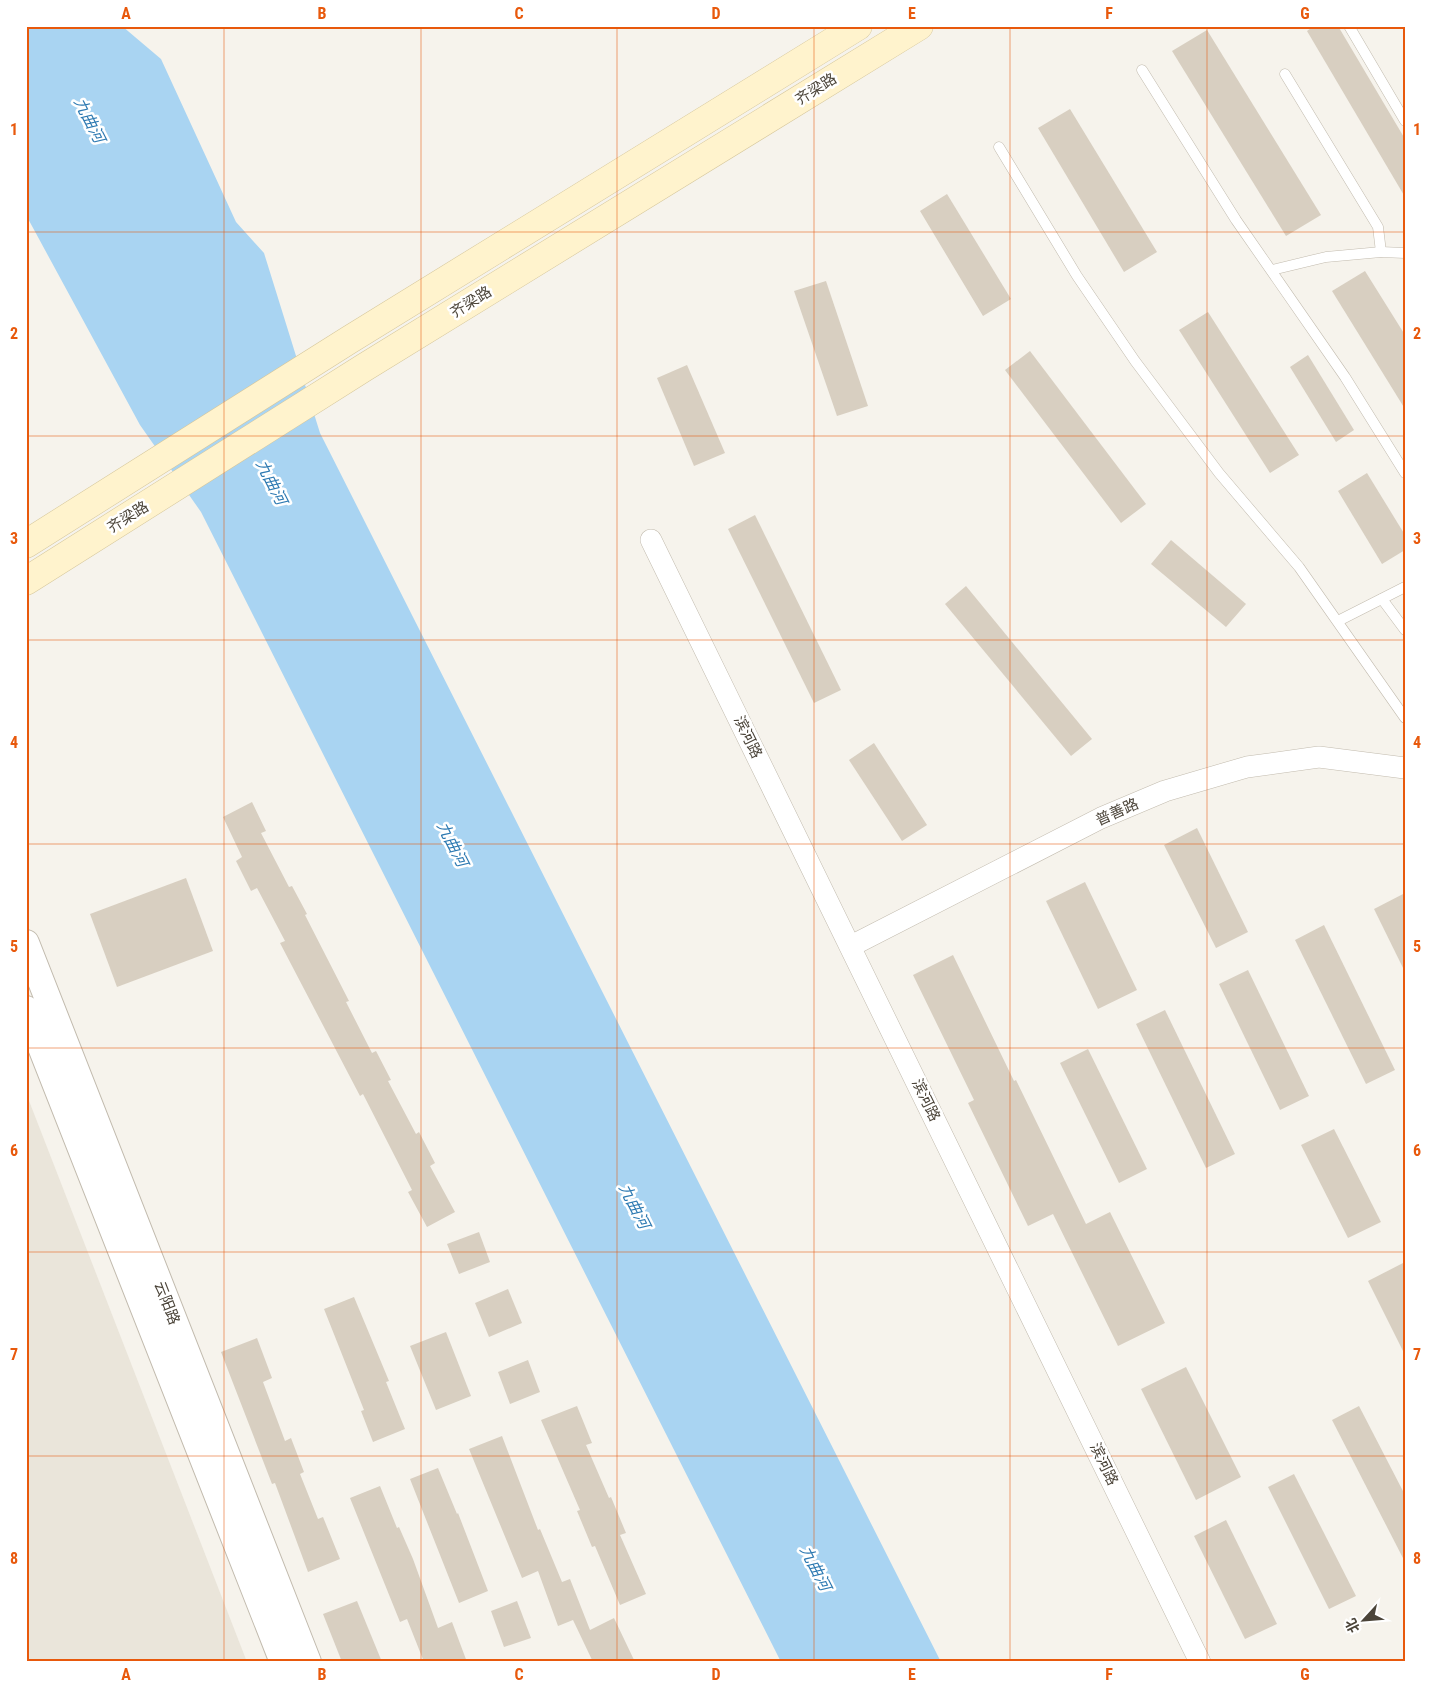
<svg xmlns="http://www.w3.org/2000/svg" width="1431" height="1688" viewBox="0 0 1431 1688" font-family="'Roboto Condensed','Noto Sans SC',sans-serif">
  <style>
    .residential { fill: #eae5da }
    .water { fill: #a9d4f2 }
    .building { fill: #d8cfc1 }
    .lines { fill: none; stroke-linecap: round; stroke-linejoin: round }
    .service-casing { stroke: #c2bbae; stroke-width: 11 }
    .minor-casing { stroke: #c2bbae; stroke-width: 22 }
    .tertiary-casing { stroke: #c2bbae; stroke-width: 28 }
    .secondary-casing { stroke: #d6c79b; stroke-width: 29 }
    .service { stroke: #fff; stroke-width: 10 }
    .minor { stroke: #fff; stroke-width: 21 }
    .tertiary { stroke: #fff; stroke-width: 26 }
    .secondary { stroke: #fff3cd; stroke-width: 28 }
    .grid { fill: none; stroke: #e8590c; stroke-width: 1; stroke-opacity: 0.55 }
    .labels { text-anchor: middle; stroke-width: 5; stroke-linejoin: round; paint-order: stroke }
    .street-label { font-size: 15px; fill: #4b4439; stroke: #fff }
    .water-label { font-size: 16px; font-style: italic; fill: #2e7ab2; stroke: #fff }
    .neatline { fill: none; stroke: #e8590c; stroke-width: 2 }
    .grid-label { font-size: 16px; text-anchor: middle; font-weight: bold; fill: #e8590c }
  </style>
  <rect width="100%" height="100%" fill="#f6f3ec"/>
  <!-- residential -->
  <polygon class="residential" points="26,1093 247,1662 26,1662"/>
  <!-- water -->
  <polygon class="water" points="26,26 122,26 161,59 236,222 264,253 320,433 941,1662 781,1662 201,512 140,425 26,215"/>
  <!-- building -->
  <g class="building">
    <polygon points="1314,26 1338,26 1405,139 1405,197 1307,31"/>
    <polygon points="1207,30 1321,215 1286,236 1172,51"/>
    <polygon points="1070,109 1157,252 1124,272 1038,128"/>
    <polygon points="947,194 1011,299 983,316 920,211"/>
    <polygon points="1365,271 1405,335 1405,409 1332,291"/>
    <polygon points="826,281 868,406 837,416 794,291"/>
    <polygon points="1208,312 1299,455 1270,473 1179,330"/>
    <polygon points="1030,351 1146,504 1121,523 1005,370"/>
    <polygon points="1308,355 1354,430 1336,442 1290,367"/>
    <polygon points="687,365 725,453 694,466 657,378"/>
    <polygon points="1367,473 1405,535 1405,550 1382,564 1338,491"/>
    <polygon points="755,515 841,690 814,703 728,529"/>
    <polygon points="1171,540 1246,604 1226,627 1151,564"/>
    <polygon points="966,586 1092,739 1071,756 945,604"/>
    <polygon points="874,743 927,825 902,841 849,760"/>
    <polygon points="252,802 266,831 261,833 289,887 292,886 307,914 305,915 349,1001 346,1002 372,1053 376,1051 391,1080 388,1081 416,1134 419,1132 435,1163 430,1166 455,1212 427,1227 408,1192 412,1190 363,1094 360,1096 280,943 285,941 257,888 251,891 236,861 242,857 223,817"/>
    <polygon points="1197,828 1248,932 1216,948 1164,845"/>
    <polygon points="186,878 213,951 117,987 90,914"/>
    <polygon points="1085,882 1137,990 1098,1009 1046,901"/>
    <polygon points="1405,893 1405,972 1374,909"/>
    <polygon points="1324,925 1395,1070 1366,1084 1295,940"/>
    <polygon points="953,955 1014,1081 1016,1080 1086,1224 1110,1212 1165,1323 1118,1346 1053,1214 1028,1226 968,1103 974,1100 913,975"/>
    <polygon points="1248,970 1309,1096 1280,1110 1219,984"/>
    <polygon points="1165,1010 1235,1154 1206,1168 1136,1024"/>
    <polygon points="1088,1049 1147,1169 1119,1183 1060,1063"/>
    <polygon points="1334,1129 1381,1222 1348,1238 1301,1145"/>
    <polygon points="479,1232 490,1262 459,1274 447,1244"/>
    <polygon points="1405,1262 1405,1355 1368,1281"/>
    <polygon points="508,1289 522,1323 489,1337 475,1303"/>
    <polygon points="354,1297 389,1381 386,1382 405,1429 373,1442 361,1411 364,1410 324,1309"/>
    <polygon points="446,1332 471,1396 436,1410 410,1346"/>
    <polygon points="257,1338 272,1378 263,1382 285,1441 291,1438 304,1472 300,1474 318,1519 323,1517 340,1559 308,1572 275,1483 272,1484 221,1352"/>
    <polygon points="528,1360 540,1392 510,1404 498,1372"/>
    <polygon points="1186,1367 1241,1477 1196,1500 1141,1389"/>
    <polygon points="577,1406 592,1443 586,1445 609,1498 611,1497 626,1533 620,1535 646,1594 620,1605 595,1546 592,1547 577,1511 580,1510 541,1420"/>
    <polygon points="1359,1406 1405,1495 1405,1562 1332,1420"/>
    <polygon points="502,1436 538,1530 540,1529 562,1582 570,1579 590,1630 614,1618 635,1662 593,1662 573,1620 558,1626 538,1571 522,1578 469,1449"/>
    <polygon points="438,1468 457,1514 458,1513 488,1591 459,1603 410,1479"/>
    <polygon points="1294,1474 1356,1596 1329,1609 1268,1487"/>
    <polygon points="380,1486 397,1528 399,1527 413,1559 438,1628 452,1622 467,1662 424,1662 407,1619 400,1622 350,1498"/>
    <polygon points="1226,1520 1277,1624 1245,1639 1194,1536"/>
    <polygon points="357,1601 382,1662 342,1662 323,1614"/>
    <polygon points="517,1601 531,1638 504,1647 491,1611"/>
  </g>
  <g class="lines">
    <!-- service casing -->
    <g class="service-casing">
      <g id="service">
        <polyline points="1349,26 1405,121"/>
        <polyline points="1142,70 1236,220 1345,377 1405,473"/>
        <polyline points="1285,74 1378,227 1381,252"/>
        <polyline points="999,147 1077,276 1135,361 1219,473 1299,567 1405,718"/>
        <polyline points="1272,270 1326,257 1381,252 1405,253"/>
        <polyline points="1382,599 1405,630"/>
        <polyline points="1338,621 1405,587"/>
      </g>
    </g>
    <!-- minor casing -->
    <g class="minor-casing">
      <g id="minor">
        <polyline points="651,540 1200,1662"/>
        <polyline points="851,946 1101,818 1165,791 1247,767 1319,757 1405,768"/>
      </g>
    </g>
    <!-- tertiary casing -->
    <g class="tertiary-casing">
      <g id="tertiary">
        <polyline points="26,943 308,1662"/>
        <polyline points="26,1009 283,1662"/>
      </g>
    </g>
    <!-- secondary casing -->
    <g class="secondary-casing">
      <g id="secondary">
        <polyline points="26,544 349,340 858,26"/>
        <polyline points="26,581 365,367 919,26"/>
      </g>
    </g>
    <!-- service -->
    <use href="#service" class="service"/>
    <!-- minor -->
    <use href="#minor" class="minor"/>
    <!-- tertiary -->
    <use href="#tertiary" class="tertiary"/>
    <!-- secondary -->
    <use href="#secondary" class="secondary"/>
  </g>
  <!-- grid -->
  <path class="grid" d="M224 26V1662M421 26V1662M617 26V1662M814 26V1662M1010 26V1662M1207 26V1662M26 232H1405M26 436H1405M26 640H1405M26 844H1405M26 1048H1405M26 1252H1405M26 1456H1405"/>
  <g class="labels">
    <!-- street labels -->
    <g class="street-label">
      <text transform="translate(816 89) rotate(-32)" y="5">齐梁路</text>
      <text transform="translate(471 302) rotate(-32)" y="5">齐梁路</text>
      <text transform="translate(128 517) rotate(-32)" y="5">齐梁路</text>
      <text transform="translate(748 737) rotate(64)" y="5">滨河路</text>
      <text transform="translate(1117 812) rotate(-24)" y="5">普善路</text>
      <text transform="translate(926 1100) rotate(64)" y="5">滨河路</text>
      <text transform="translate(167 1303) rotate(69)" y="5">云阳路</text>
      <text transform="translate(1104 1464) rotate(64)" y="5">滨河路</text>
    </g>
    <!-- water labels -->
    <g class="water-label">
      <text transform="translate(90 120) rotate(63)" y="6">九曲河</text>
      <text transform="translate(272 482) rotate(63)" y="6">九曲河</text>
      <text transform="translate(453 844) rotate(63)" y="6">九曲河</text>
      <text transform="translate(635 1206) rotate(63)" y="6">九曲河</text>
      <text transform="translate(816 1568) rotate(63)" y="6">九曲河</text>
    </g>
  </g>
  <!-- border -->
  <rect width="1431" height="1688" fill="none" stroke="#ffffff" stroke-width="55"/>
  <!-- north arrow -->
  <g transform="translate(1364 1620) rotate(244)" stroke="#ffffff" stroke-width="4" paint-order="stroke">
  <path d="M0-4L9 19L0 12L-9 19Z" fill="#4b4439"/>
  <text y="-8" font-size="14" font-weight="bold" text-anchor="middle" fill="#4b4439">北</text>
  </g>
  <rect x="28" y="28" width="1376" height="1632" class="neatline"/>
  <g class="grid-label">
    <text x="126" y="19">A</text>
    <text x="322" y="19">B</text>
    <text x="519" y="19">C</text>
    <text x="716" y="19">D</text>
    <text x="912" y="19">E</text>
    <text x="1109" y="19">F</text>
    <text x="1305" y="19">G</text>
    <text x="14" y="135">1</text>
    <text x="1417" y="135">1</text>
    <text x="14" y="339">2</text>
    <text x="1417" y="339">2</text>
    <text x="14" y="544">3</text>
    <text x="1417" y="544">3</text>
    <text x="14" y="748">4</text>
    <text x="1417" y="748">4</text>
    <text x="14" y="952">5</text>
    <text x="1417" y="952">5</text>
    <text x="14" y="1156">6</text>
    <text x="1417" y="1156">6</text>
    <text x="14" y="1360">7</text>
    <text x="1417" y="1360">7</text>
    <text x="14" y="1564">8</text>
    <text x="1417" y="1564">8</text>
    <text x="126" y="1680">A</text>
    <text x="322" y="1680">B</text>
    <text x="519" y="1680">C</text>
    <text x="716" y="1680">D</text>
    <text x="912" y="1680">E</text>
    <text x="1109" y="1680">F</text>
    <text x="1305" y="1680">G</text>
  </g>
</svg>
